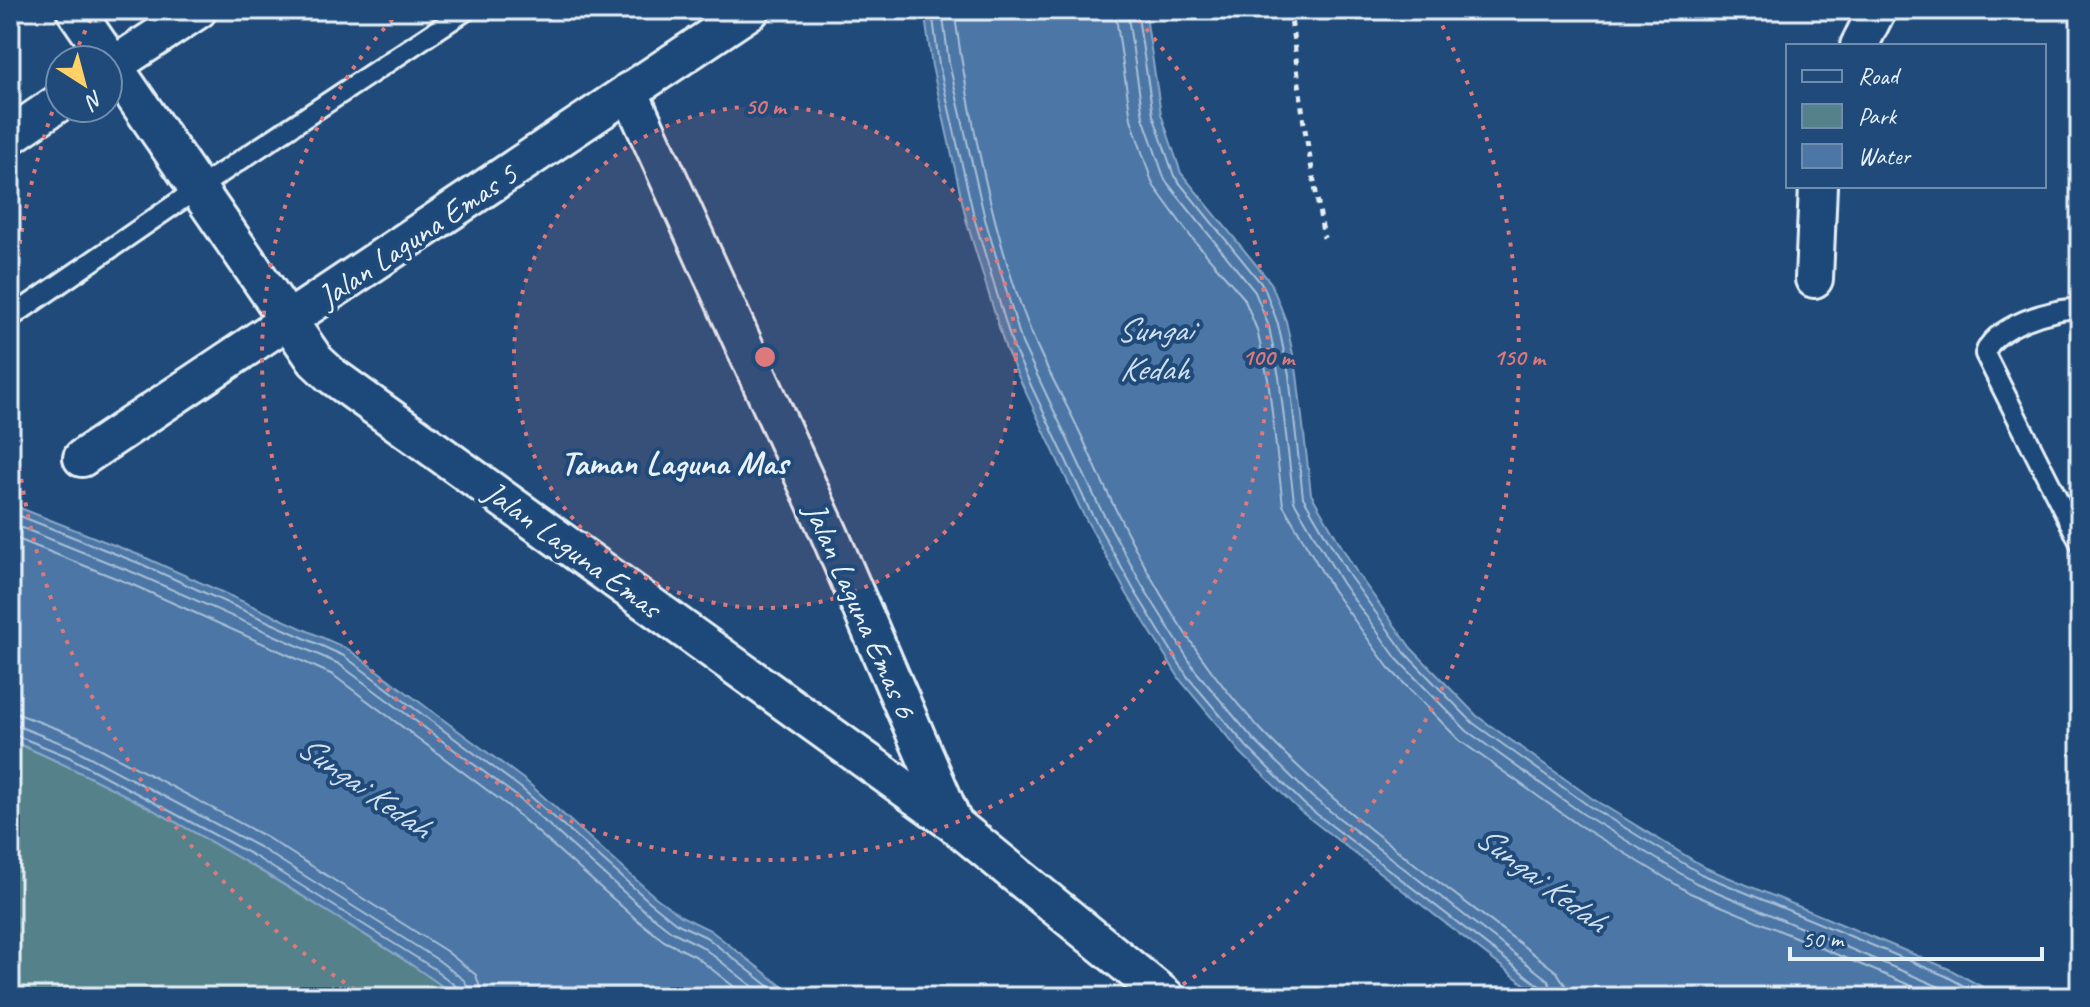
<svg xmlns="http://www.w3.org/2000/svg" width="2090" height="1007" viewBox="0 0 2090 1007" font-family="Caveat,sans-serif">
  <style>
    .green { fill: #55828a; stroke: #9ebac1; stroke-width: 2 }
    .water { fill: #4b76a5; stroke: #8aa7c6; stroke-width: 2 }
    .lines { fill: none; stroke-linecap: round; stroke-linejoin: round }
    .shore { stroke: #a9c0d7; stroke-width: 2 }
    .lane-casing { stroke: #e8f1f8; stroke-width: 24 }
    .street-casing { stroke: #e8f1f8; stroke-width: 42 }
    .path { stroke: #e8f1f8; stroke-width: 5; stroke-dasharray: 6 6; stroke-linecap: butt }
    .lane { stroke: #1f4a7a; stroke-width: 18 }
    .street { stroke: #1f4a7a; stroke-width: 36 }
    .ring { fill: none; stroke: #dd787b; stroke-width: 4; stroke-dasharray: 4 8 }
    .labels { text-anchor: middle; stroke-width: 8; stroke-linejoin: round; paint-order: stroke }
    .street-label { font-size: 32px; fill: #e8f1f8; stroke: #1f4a7a }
    .water-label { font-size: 34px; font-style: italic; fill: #d0dfec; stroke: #1f4a7a }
    .neighbourhood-label { font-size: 34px; font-weight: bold; fill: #e8f1f8; stroke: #1f4a7a }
    .centre { fill: #dd787b; stroke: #1f4a7a; stroke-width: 4 }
    .ring-label { font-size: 24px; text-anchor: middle; font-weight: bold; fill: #dd787b; stroke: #1f4a7a; stroke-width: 8; stroke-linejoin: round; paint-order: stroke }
  </style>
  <rect width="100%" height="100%" fill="#1f4a7a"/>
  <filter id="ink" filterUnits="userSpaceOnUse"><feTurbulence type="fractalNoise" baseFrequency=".0125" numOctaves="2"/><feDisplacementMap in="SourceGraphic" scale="16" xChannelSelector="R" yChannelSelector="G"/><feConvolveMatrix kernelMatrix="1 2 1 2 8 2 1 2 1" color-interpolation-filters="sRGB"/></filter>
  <g filter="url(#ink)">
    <!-- green -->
    <path class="green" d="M10 740C119 787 224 847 325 910 370 938 415 965 457 997H10Z"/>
    <!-- water -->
    <g class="water">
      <polygon points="924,10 1145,10 1161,114 1181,173 1271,283 1286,321 1297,374 1311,494 1357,573 1411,648 1477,716 1593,799 1706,868 1949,969 2001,997 1541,997 1300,811 1241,753 1181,681 1127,594 1082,512 1006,350 967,223 932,66"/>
      <path d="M10 504 144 557 348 649 526 781 654 896 681 916 710 930 796 997H457C415 965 370 938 325 910 224 847 119 787 10 740Z"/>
    </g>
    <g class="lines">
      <!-- shore -->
      <g class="shore">
        <polyline points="932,10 939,65 975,221 1013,347 1089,509 1134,590 1187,676 1247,747 1305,805 1541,987 1544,997"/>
        <polyline points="942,10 949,63 985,219 1022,343 1098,504 1142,585 1195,670 1254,740 1312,797 1548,980 1555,997"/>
        <path d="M954 10C968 110 995 247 1034 339 1048 373 1067 404 1082 437 1129 543 1184 651 1266 735 1353 825 1458 894 1557 972L1565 985 1567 997"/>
        <polyline points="1115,10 1131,119 1153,185 1191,237 1244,298 1257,330 1268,379 1283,505 1332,589 1388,667 1459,740 1577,824 1690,893 1938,997"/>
        <polyline points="1127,10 1143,117 1165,180 1255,292 1269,327 1279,377 1294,501 1342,583 1397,659 1467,731 1583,814 1696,883 1963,997"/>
        <polyline points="1137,10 1153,115 1174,176 1264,287 1278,324 1289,375 1303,497 1350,577 1405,653 1473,723 1589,806 1701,874 1946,976 1984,997"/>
        <polyline points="10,512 141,564 344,656 521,788 650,902 676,923 706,937 783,997"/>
        <polyline points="10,523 137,574 339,664 515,795 644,910 671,931 701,946 766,997"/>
        <polyline points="10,536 133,585 333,675 507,805 636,919 664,941 695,956 747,997"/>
        <polyline points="10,711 77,736 266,837 446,951 476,975 483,997"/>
        <polyline points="10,723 71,747 259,847 438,960 465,981 471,997"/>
        <polyline points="10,733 67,756 254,856 433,968 458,988 461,997"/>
      </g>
      <!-- lane casing -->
      <g class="lane-casing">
        <g id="lane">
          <path d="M2080 309C2053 307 1992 327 1985 354L2080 543"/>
          <polyline points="10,318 197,189 467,10"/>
        </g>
      </g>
      <!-- street casing -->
      <g class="street-casing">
        <g id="street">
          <polyline points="75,10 316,361 331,375 954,824 1166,997"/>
          <polyline points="1859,46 1877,10"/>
          <polyline points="108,69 198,10"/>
          <polyline points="629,91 829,533 954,824"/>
          <polyline points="10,136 60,102"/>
          <polyline points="1814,279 1818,186"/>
          <polyline points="82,458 751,10"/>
        </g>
      </g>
      <!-- path -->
      <polyline class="path" points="1290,10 1304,124 1324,238"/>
      <!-- lane -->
      <use href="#lane" class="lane"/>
      <!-- street -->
      <use href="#street" class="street"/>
    </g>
  </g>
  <!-- distance rings -->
  <circle cx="765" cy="357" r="251" fill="#dd787b" fill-opacity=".12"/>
  <g class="ring">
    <circle cx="765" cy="357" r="251"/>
    <path d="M1130 11A503 503 0 1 1 400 11"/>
    <path d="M365 996A754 754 0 0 1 59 93M74 56A754 754 0 0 1 93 15M1437 15A754 754 0 0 1 1165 996"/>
  </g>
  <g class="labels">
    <!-- street labels -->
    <g class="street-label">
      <text transform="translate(417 235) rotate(-34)" y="11">Jalan Laguna Emas 5</text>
      <text transform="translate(573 549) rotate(36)" y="11">Jalan Laguna Emas</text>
      <text transform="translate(861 610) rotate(66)" y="11">Jalan Laguna Emas 6</text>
    </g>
    <!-- water labels -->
    <g class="water-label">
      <text x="1154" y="341">Sungai<tspan x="1154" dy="39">Kedah</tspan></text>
      <text transform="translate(365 786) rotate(35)" y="12">Sungai Kedah</text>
      <text transform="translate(1542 878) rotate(37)" y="12">Sungai Kedah</text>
    </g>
    <!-- neighbourhood labels -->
    <g class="neighbourhood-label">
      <text x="674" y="474">Taman Laguna Mas</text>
    </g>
  </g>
  <circle cx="765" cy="357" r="12" class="centre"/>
  <g class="ring-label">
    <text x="765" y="114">50 m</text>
    <text x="1268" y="365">100 m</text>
    <text x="1519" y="365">150 m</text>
  </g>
  <!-- margin -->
  <rect width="2090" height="1007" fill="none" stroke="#1f4a7a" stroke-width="40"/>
  <rect x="20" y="20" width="2050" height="967" fill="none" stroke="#e8f1f8" stroke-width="3" filter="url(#ink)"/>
  <!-- legend -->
  <rect x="1786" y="44" width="260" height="144" fill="#1f4a7a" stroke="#6f8dac" stroke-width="2"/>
  <rect x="1802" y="70" width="40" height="12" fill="#1f4a7a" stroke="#6f8dac" stroke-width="2"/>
  <text x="1858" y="84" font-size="24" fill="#e8f1f8">Road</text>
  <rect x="1802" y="104" width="40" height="24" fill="#55828a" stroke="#6f8dac" stroke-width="2"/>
  <text x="1858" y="124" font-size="24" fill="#e8f1f8">Park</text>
  <rect x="1802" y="144" width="40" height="24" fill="#4b76a5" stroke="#6f8dac" stroke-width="2"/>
  <text x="1858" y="164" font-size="24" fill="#e8f1f8">Water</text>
  <!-- north arrow -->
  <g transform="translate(84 84) rotate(144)"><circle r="38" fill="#1f4a7a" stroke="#6f8dac" stroke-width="2"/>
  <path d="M0-6L14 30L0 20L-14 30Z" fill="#ffd166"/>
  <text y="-12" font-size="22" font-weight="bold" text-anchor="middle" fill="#e8f1f8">N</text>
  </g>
  <!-- scale -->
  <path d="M1790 947v12h252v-12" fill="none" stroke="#e8f1f8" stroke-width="4"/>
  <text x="1802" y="947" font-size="24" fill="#e8f1f8" stroke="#1f4a7a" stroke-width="6" paint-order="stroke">50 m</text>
</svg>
